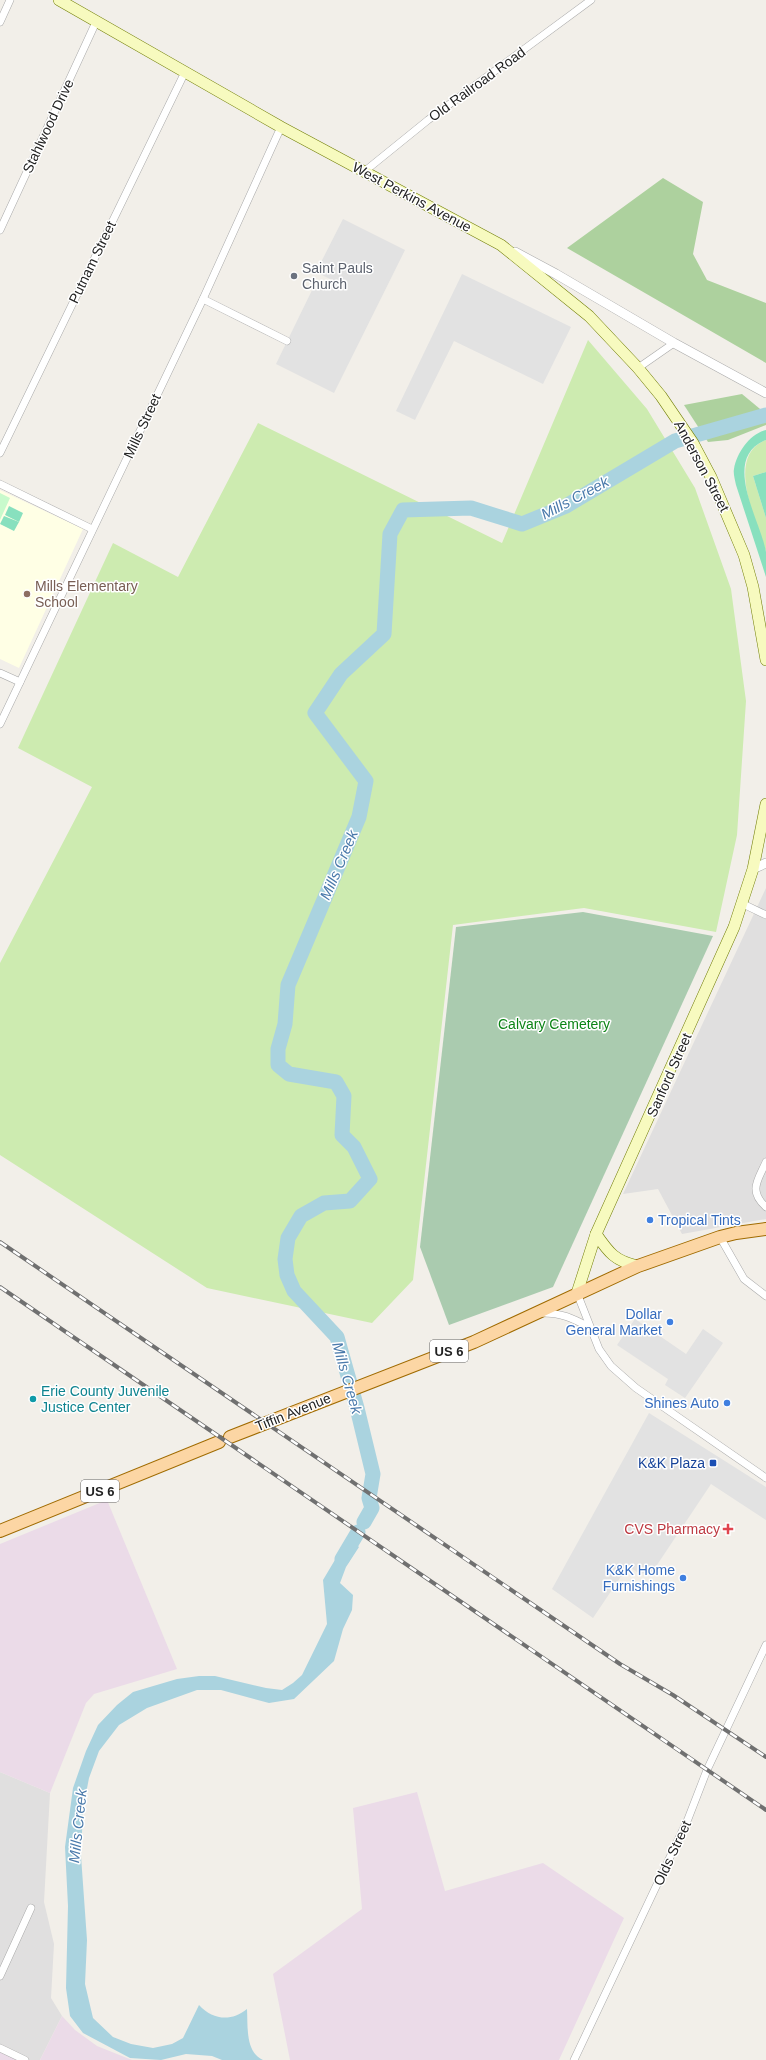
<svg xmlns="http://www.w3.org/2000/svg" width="766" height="2060" viewBox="0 0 766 2060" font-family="Arial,sans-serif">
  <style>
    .residential { fill: #e0dfdf }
    .industrial { fill: #ebdbe8 }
    .education { fill: #ffffe5 }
    .grass { fill: #cdebb0 }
    .forest { fill: #add19e }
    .cemetery { fill: #aacbaf }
    .park { fill: #c8facc }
    .pitch { fill: #88e0be }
    .parking { fill: #e2e2e2 }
    .water { fill: #aad3df }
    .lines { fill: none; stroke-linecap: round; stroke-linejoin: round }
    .river { stroke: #aad3df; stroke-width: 15 }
    .minor-casing { stroke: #a9a9a9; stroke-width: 8 }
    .tertiary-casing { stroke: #a9a9a9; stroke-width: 10 }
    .secondary-casing { stroke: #707d05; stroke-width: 12 }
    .primary-casing { stroke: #a06b00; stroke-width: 14 }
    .minor { stroke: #fff; stroke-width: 7 }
    .tertiary { stroke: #fff; stroke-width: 9 }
    .secondary { stroke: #f7fabf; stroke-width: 11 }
    .primary { stroke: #fcd6a4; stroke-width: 12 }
    .rail-casing { stroke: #707070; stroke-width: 4 }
    .rail { stroke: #fff; stroke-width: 2.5; stroke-dasharray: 8; stroke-linecap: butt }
    .worship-dot { fill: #6b7280; stroke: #fff; stroke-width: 1.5 }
    .education-dot { fill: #8d6e63; stroke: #fff; stroke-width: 1.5 }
    .shop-dot { fill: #3f7fe0; stroke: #fff; stroke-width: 1.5 }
    .culture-dot { fill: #0f9aa8; stroke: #fff; stroke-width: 1.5 }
    .transit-dot { fill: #1a4fb4; stroke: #fff; stroke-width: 1.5 }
    .health-dot { fill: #e0444e; stroke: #fff; stroke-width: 1.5 }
    .labels { text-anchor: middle; stroke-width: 3; stroke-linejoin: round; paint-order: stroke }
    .shield { fill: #fff; stroke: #646464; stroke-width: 1 }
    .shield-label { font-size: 13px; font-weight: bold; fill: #222 }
    .street-label { font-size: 14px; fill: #222; stroke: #fff }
    .worship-label { font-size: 14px; fill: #5b616d; stroke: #fff; text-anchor: start }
    .education-label { font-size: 14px; fill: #785e54; stroke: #fff; text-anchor: start }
    .park-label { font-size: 14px; fill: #0c8416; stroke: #fff }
    .shop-label { font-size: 14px; fill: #366cbe; stroke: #fff; text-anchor: end }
    .culture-label { font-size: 14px; fill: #0d838f; stroke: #fff; text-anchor: start }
    .transit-label { font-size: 14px; fill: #164399; stroke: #fff; text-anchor: end }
    .health-label { font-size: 14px; fill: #be3a42; stroke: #fff; text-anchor: end }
    .water-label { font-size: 15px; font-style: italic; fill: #4a7aab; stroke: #fff }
  </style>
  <rect width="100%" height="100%" fill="#f2efe9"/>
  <!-- residential -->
  <g class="residential">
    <polygon points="766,888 766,1219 682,1234 658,1189 623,1194"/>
    <polygon points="0,1772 50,1793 44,1902 54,1944 51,1998 62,2016 40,2060 25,2060 0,2048"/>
  </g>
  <!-- industrial -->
  <g class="industrial">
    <polygon points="107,1500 177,1669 94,1694 86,1703 50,1793 0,1772 0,1544"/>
    <polygon points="417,1792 445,1891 543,1863 624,1918 559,2060 290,2060 273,1974 362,1909 353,1808"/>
    <polygon points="62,2016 75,2030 97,2046 132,2060 40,2060"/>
    <polygon points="0,2048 25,2060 0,2060"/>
  </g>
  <!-- education -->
  <polygon class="education" points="0,490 83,529 19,668 0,659"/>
  <!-- grass -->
  <g class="grass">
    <polygon points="588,340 647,409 695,488 731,589 746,701 737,835 716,932 584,908 453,925 413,1280 372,1323 207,1288 0,1155 0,963 92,787 18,748 113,543 178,577 258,423 502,543"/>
    <path d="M766 440V472L753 476 766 518V552C757 523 724 456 766 440Z"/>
  </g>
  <!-- forest -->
  <g class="forest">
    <polygon points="663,178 703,202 693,254 707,280 766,303 766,363 567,248"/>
    <polygon points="742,394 766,414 766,425 728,440 708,442 684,405"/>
  </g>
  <!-- cemetery -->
  <polygon class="cemetery" points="583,912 713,936 553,1287 449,1325 420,1247 456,927"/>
  <!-- park -->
  <polygon class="park" points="0,493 10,498 0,520"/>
  <!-- pitch -->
  <g class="pitch">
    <path d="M766 430V440C720 458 761 521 766 552 766 560 766 569 766 577L736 485C735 480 733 473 734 469 737 452 750 434 766 430Z"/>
    <polygon points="766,472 766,518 753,476"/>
    <polygon points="9,506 23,513 19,522 5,515"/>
    <polygon points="4,516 19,522 14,531 0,524"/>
  </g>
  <!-- parking -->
  <g class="parking">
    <polygon points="343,219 405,250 334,393 276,364 316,282 328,288 332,280 316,272"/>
    <polygon points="462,274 571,327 543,384 454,341 415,420 396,411"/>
    <polygon points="635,1319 686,1354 703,1329 723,1343 685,1398 665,1385 668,1379 617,1345"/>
    <polygon points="649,1413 766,1487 766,1520 711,1484 653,1571 640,1574 628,1566 593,1618 552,1589"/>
  </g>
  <!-- water -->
  <path class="water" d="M348 1538 359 1547 346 1567 340 1583 353 1595 352 1610 343 1629 334 1661 294 1699 269 1703 221 1690H197L147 1708 119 1725 99 1751 89 1778 83 1809 81 1856 87 1940 85 1984 93 2018 113 2037 131 2044 153 2048 172 2044 183 2038 199 2005C213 2020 231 2022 247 2009 248 2026 245 2052 263 2060H222L212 2056 186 2054 161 2060 130 2058 83 2033 70 2016 66 1988 68 1906 65 1847 73 1788 86 1751 98 1725 117 1705 133 1692 177 1679 199 1676H215L266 1688 282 1690 293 1683 302 1675 327 1624 323 1580Z"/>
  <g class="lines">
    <!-- river -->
    <g class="river">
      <polyline points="364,1522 372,1508 369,1498 373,1474 357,1408 337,1337 294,1291 287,1275 285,1259 288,1238 301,1216 324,1203 350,1201 370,1179 354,1147 342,1135 344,1096 336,1082 289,1074 278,1065 278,1049 285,1024 288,985 359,817 366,781 315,713 341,674 384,634 390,534 403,510 471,508 522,524 566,506 675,441 766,415"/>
      <polyline points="342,1559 358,1532"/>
    </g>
    <!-- minor casing -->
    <g class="minor-casing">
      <g id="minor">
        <polyline points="0,22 10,0"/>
        <polyline points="365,171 428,120 591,0"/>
        <polyline points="0,230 96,22"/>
        <polyline points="203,299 287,341"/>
        <polyline points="638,368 674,343"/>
        <polyline points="0,453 185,72"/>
        <polyline points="0,484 92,529"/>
        <polyline points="0,673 20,682"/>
        <polyline points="0,724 203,299 281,127"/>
        <polyline points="743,904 766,915"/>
        <path d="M766 1162C758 1180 748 1191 766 1207"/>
        <polyline points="720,1237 744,1279 766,1296"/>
        <polyline points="577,1293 599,1349 611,1366 636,1388 766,1478"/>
        <path d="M542 1313C562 1313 572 1318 589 1327"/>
        <polyline points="0,1976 31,1908"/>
        <polyline points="0,2048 25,2060"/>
        <polyline points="574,2060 688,1819 707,1770 766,1645"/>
      </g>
    </g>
    <!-- tertiary casing -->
    <g class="tertiary-casing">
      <g id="tertiary">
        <polyline points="515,252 556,274 674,343 766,393"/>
        <polyline points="753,869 766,863"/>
      </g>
    </g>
    <!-- secondary casing -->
    <g class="secondary-casing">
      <g id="secondary">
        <polyline points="59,0 281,127 501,245 589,316 638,368 661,396 693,443 711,477 744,555 753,587 766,660"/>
        <path d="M596 1234C609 1253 615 1261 638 1266"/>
        <polyline points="577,1293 596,1234 734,927 753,869 766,804"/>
      </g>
    </g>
    <!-- primary casing -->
    <g class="primary-casing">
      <g id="primary">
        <polyline points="230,1437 474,1342 638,1266 720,1237 736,1233 766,1229"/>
        <polyline points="0,1531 219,1442"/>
      </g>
    </g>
    <!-- minor -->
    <use href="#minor" class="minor"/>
    <!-- tertiary -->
    <use href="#tertiary" class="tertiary"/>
    <!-- secondary -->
    <use href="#secondary" class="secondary"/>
    <!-- primary -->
    <use href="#primary" class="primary"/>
    <!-- rail casing -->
    <g class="rail-casing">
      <g id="rail">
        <polyline points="0,1242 620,1664 673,1695 766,1757"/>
        <polyline points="0,1287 766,1810"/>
      </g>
    </g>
    <!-- rail -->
    <use href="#rail" class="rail"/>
  </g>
  <!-- markers -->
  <circle class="worship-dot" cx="294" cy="276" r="4"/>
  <circle class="education-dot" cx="27" cy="594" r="4"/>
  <g class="shop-dot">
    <circle cx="650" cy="1220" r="4"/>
    <circle cx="670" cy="1322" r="4"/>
    <circle cx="727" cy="1403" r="4"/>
    <circle cx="683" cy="1578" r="4"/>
  </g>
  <circle class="culture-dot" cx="33" cy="1399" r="4"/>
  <rect class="transit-dot" x="709" y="1459" width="8" height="8" rx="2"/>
  <path class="health-dot" d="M726 1523h4v4h4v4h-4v4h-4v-4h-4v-4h4z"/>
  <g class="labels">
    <!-- shield labels -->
    <g class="shield">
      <rect x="430" y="1340" width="38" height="22" rx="3"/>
      <rect x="81" y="1480" width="38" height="22" rx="3"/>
    </g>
    <g class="shield-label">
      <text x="449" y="1356">US 6</text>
      <text x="100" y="1496">US 6</text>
    </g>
    <!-- street labels -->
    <g class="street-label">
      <text transform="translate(477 84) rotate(-36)" y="5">Old Railroad Road</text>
      <text transform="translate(48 126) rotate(-65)" y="5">Stahlwood Drive</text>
      <text transform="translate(412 197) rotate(28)" y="5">West Perkins Avenue</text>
      <text transform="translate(92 262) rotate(-64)" y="5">Putnam Street</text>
      <text transform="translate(142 426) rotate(-65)" y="5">Mills Street</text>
      <text transform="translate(702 466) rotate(62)" y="5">Anderson Street</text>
      <text transform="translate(669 1075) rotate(-66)" y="5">Sanford Street</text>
      <text transform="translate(293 1412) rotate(-22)" y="5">Tiffin Avenue</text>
      <text transform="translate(672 1853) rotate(-65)" y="5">Olds Street</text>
    </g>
    <!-- worship labels -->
    <g class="worship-label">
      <text x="302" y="273">Saint Pauls<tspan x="302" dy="16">Church</tspan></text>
    </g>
    <!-- education labels -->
    <g class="education-label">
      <text x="35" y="591">Mills Elementary<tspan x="35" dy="16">School</tspan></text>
    </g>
    <!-- park labels -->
    <g class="park-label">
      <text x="554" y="1029">Calvary Cemetery</text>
    </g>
    <!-- shop labels -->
    <g class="shop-label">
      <text x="658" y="1225" text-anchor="start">Tropical Tints</text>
      <text x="662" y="1319">Dollar<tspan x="662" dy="16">General Market</tspan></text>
      <text x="719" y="1408">Shines Auto</text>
      <text x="675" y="1575">K&amp;K Home<tspan x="675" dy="16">Furnishings</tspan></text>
    </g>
    <!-- culture labels -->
    <g class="culture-label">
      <text x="41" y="1396">Erie County Juvenile<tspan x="41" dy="16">Justice Center</tspan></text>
    </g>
    <!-- transit labels -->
    <g class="transit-label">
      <text x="705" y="1468">K&amp;K Plaza</text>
    </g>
    <!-- health labels -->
    <g class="health-label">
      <text x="720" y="1534">CVS Pharmacy</text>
    </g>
    <!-- water labels -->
    <g class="water-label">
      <text transform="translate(575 498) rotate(-28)" y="5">Mills Creek</text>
      <text transform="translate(339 865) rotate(-67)" y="5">Mills Creek</text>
      <text transform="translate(347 1378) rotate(74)" y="5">Mills Creek</text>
      <text transform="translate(78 1826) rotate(-84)" y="5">Mills Creek</text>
    </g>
  </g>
</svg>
